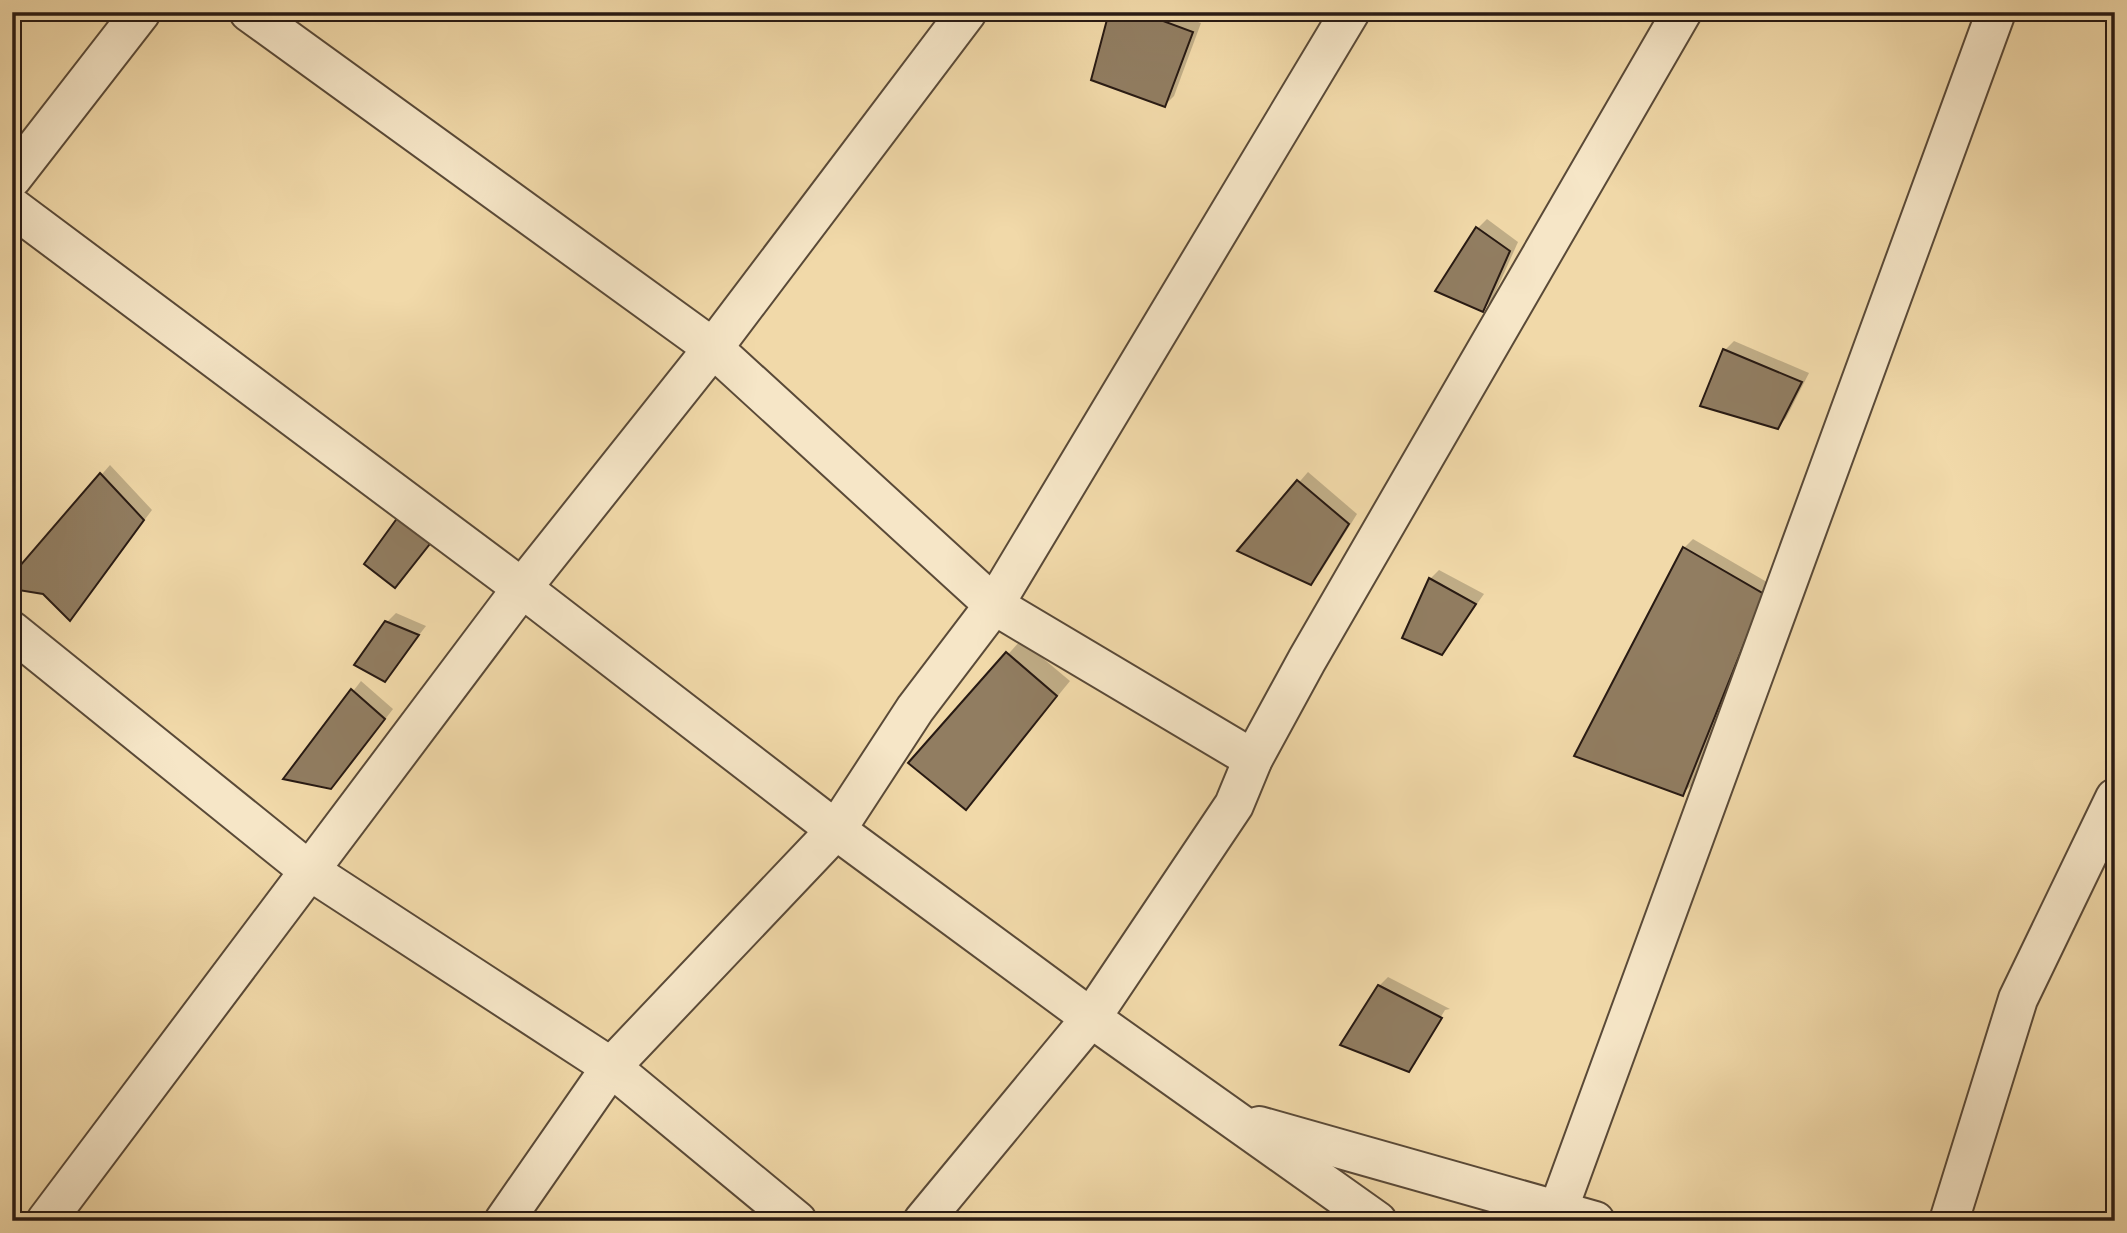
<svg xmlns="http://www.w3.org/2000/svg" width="2127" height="1233" viewBox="0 0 2127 1233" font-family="Vollkorn,serif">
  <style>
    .shadow { fill: #0003 }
    .building { fill: #917d61; stroke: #281a13; stroke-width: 2 }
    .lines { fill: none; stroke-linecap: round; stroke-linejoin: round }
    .minor-casing { stroke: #5a4a38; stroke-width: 42 }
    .minor { stroke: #f6e6c7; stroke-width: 38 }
  </style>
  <rect width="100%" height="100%" fill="#f1d9a9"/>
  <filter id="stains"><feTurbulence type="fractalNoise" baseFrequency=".00286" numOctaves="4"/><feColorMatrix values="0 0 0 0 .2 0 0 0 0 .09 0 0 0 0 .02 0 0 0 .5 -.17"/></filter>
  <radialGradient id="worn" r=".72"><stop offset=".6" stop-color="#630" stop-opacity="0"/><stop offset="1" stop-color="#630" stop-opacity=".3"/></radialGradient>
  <!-- shadow -->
  <g class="shadow">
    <polygon points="1111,12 1171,12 1201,23 1174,96 1165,105"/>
    <polygon points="1487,219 1518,242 1492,300 1483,310 1478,228"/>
    <polygon points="1734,341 1809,373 1786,418 1777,428 1725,350"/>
    <polygon points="110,465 152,510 70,619 44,592 12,578"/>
    <polygon points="1308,472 1357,514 1320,573 1311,582 1240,550"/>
    <polygon points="1693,539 1772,585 1692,785 1682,794 1684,548"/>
    <polygon points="1439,570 1484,594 1442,653 1404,637 1430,579"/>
    <polygon points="396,613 426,626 385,679 387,622"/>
    <polygon points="1021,640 1070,681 966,808 911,763"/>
    <polygon points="361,681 393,709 340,778 330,788 286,778"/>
    <polygon points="1388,977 1450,1009 1445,1010 1413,1063 1416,1063 1408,1070 1379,986"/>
  </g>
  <!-- building -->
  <g class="building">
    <polygon points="1109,12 1139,12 1193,32 1165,107 1091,80"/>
    <polygon points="1476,227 1510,251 1483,312 1435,291"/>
    <polygon points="1723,349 1802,382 1778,429 1700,406"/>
    <polygon points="100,473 144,520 70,621 43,594 12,589 12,575"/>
    <polygon points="1297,480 1349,524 1311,585 1237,551"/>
    <polygon points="398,517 433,540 395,588 364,564"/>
    <polygon points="1683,547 1764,594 1683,796 1574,756"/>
    <polygon points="1429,578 1476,604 1442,655 1402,638"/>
    <polygon points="385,621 419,635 385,682 354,665"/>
    <polygon points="1006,652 1057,696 966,810 908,763"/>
    <polygon points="351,689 385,719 331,789 283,779"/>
    <polygon points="1378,985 1442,1018 1409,1072 1340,1045"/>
  </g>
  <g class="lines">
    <!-- minor casing -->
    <g class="minor-casing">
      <g id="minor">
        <polyline points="249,12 713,348 994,605 1253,759"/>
        <polyline points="12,178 141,12"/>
        <polyline points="12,207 522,588 836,830 1091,1018 1377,1221"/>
        <polyline points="12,631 307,869 611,1067 797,1221"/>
        <polyline points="1259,1126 1595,1221"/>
        <polyline points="1558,1210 1996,12"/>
        <polyline points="46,1221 522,588 713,348 967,12"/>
        <polyline points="504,1221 611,1067 836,830 915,709 994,605 1350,12"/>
        <polyline points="923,1221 1091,1018 1234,805 1253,759 1307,660 1682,12"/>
        <polyline points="1949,1221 2018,999 2115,798"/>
      </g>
    </g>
    <!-- minor -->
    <use href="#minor" class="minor"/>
  </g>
  <!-- margin -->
  <rect width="2127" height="1233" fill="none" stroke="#f1d9a9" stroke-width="42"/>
  <rect x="14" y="14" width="2099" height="1205" fill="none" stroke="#281a13" stroke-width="3.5"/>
  <rect x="21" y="21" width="2085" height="1191" fill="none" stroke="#281a13" stroke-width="2"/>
  <rect width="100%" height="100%" filter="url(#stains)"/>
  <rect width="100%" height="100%" fill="url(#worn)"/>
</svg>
